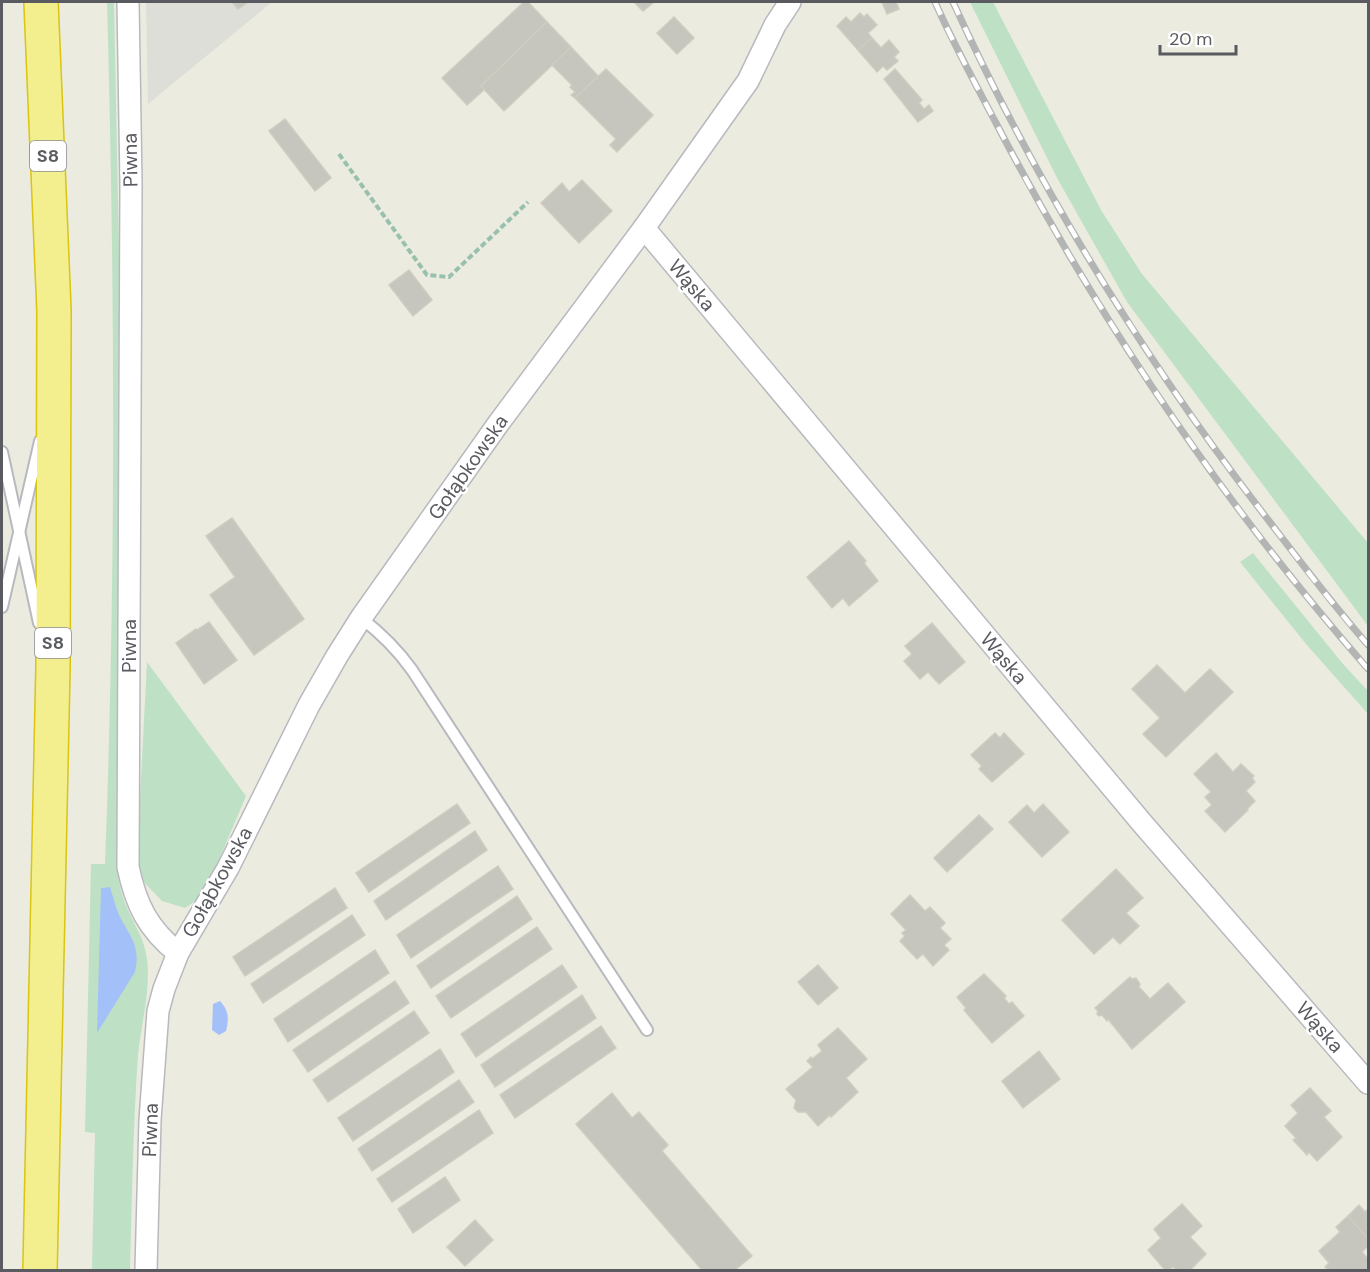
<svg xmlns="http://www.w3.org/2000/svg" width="1370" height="1272" viewBox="0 0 1370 1272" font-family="'DM Sans',sans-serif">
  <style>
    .industrial { fill: #deded8 }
    .green { fill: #bee1c5 }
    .water { fill: #a3c1f8 }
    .building { fill: #c6c5be; stroke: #cfcdbf; stroke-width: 1.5 }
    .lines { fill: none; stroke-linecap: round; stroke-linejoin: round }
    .lane-casing { stroke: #b8b9be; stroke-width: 14 }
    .street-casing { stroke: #b8b9be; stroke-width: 24 }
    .highway-casing { stroke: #d9c512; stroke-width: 36 }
    .path { stroke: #98c1ad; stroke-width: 4; stroke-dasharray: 6 3; stroke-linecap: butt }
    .lane { stroke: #fff; stroke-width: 10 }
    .street { stroke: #fff; stroke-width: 21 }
    .highway { stroke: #f4ef8e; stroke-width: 33 }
    .rail-casing { stroke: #b3b4b4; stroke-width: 7 }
    .rail { stroke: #fff; stroke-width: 4.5; stroke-dasharray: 14; stroke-linecap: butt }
    .labels { text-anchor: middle; stroke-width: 5; stroke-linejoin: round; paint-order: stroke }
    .shield { fill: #fff; stroke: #8b8c90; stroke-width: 1.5 }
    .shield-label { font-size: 18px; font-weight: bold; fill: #595b60 }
    .street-label { font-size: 20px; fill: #595b60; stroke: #fff }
  </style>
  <rect width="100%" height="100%" fill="#ebebe0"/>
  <!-- industrial -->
  <polygon class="industrial" points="146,2 272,2 148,104"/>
  <!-- green -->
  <g class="green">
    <path d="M107 2H114L122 405 118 832C116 856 116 877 124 900 131 921 144 935 147 959 151 991 141 1024 138 1055 133 1127 132 1198 130 1270H92L95 1133 85 1132 91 864H105C116 577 115 289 107 2Z"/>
    <polygon points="970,2 993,2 1101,210 1142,274 1368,543 1368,626 1127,302 1057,178"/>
    <polygon points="1253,553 1343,664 1368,691 1368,714 1306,644 1240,562"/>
    <polygon points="147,662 246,796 204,895 185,908 162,901 140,878 138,837"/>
  </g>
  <!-- water -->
  <g class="water">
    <path d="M110 887C113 896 115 906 119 915 130 937 141 945 135 972L97 1033 101 888Z"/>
    <path d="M220 1001C229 1011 229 1018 226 1031L219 1035 212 1030 213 1004Z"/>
  </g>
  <!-- building -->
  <g class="building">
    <polygon points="232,2 248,2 238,9"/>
    <polygon points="524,2 528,2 547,22 481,86 484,90 467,105 442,78"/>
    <polygon points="634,2 654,2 643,11"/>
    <polygon points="882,2 896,2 899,9 887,14"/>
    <polygon points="860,13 864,17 867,14 877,25 868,33 872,38 858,50 837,26 846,17 851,22"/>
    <polygon points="674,17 694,38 677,54 657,33"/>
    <polygon points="547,22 571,47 504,111 481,86"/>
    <polygon points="872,38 881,48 889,40 899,52 894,57 898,61 887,70 883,66 877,72 858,50"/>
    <polygon points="571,47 598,76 575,98 571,95 575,92 570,87 572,85 552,65"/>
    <polygon points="606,69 653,115 617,152 610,145 616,139 575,98"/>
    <polygon points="895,69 922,100 919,103 924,109 929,105 933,111 918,122 884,79"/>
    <polygon points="285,119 331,178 315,191 269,131"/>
    <polygon points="582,180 612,211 579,243 541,203 562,183 569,192"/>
    <polygon points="409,270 432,300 413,316 389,285"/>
    <polygon points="232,518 304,619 254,655 210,595 235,577 206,536"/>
    <polygon points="849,541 866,561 864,563 878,581 849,606 843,598 832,608 807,577"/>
    <polygon points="209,622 237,660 204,684 176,643 196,629 197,630"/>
    <polygon points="932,623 965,662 939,684 928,672 920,679 904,661 912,654 905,646"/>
    <polygon points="1157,665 1185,693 1210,669 1233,692 1166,757 1143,734 1160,718 1132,689"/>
    <polygon points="995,733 1000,738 1004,733 1024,754 992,782 979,769 982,766 971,755"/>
    <polygon points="1216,753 1233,772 1241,764 1254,776 1252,778 1255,782 1246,791 1255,801 1247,809 1248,810 1225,832 1205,811 1212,805 1205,797 1211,792 1194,774"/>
    <polygon points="457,804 470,823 369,892 356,873"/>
    <polygon points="1043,804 1069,832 1042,857 1009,822 1027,805 1034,813"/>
    <polygon points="979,815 993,829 947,872 934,858"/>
    <polygon points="475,831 487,850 386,920 374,901"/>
    <polygon points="498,866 513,889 411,958 397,935"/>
    <polygon points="1116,869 1143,898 1126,913 1139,926 1120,944 1113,937 1094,954 1062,920"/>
    <polygon points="335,888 347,908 245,976 233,957"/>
    <polygon points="910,895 925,911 930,907 945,923 940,928 951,939 944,945 949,950 933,966 923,954 917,959 900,941 905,936 902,933 906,930 891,914"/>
    <polygon points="517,896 532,919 431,988 417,966"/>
    <polygon points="352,915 365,935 263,1003 251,984"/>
    <polygon points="537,927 552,949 451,1018 436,996"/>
    <polygon points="375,950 389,973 288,1042 274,1019"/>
    <polygon points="562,965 577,987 476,1057 461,1034"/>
    <polygon points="818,965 838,988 818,1005 798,982"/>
    <polygon points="984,974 1006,996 1004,998 1009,1004 1012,1002 1024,1016 992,1043 964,1010 966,1008 957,997"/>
    <polygon points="1130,977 1132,979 1136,978 1140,984 1139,987 1150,999 1168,983 1185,1002 1132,1049 1108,1019 1107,1021 1102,1015 1099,1016 1097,1014 1098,1011 1095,1008"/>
    <polygon points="395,981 409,1003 308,1072 293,1050"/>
    <polygon points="582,995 596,1018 495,1087 481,1065"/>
    <polygon points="414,1011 429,1033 328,1102 313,1080"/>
    <polygon points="601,1026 616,1048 515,1118 500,1095"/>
    <polygon points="838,1028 867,1059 846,1078 858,1092 831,1117 830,1115 818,1126 806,1112 798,1112 794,1108 796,1100 786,1089 813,1067 807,1061 811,1057 812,1059 822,1051 818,1045"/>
    <polygon points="440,1049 454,1072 353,1141 338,1118"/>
    <polygon points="1039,1051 1060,1079 1023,1108 1002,1081"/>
    <polygon points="459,1080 474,1102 372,1171 358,1149"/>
    <polygon points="1310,1088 1331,1111 1324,1117 1342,1137 1317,1161 1309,1152 1307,1155 1293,1140 1296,1138 1285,1126 1298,1113 1291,1105"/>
    <polygon points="612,1093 632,1118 639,1112 668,1145 662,1151 752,1256 735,1270 702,1270 576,1124"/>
    <polygon points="479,1110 493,1133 392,1202 377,1179"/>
    <polygon points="445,1177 460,1200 413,1233 398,1209"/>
    <polygon points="1182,1204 1202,1226 1190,1237 1206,1254 1190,1270 1177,1270 1173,1267 1169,1270 1165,1270 1148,1250 1161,1238 1154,1229"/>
    <polygon points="1359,1205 1365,1212 1368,1209 1368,1239 1348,1216"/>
    <polygon points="1348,1216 1368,1239 1368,1246 1362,1252 1368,1259 1368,1270 1329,1270 1325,1267 1329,1263 1319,1251 1340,1232 1336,1227"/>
    <polygon points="475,1220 493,1240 465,1266 447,1247"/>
  </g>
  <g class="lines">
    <!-- lane casing -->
    <g class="lane-casing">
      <g id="lane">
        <polyline points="2,452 39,623"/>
        <polyline points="2,607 40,441"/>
        <path d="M361 618C382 634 397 649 412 670L647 1030"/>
      </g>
    </g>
    <!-- street casing -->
    <g class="street-casing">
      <g id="street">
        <path d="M128 2 131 184 128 867C136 905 148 929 178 953"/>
        <polyline points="644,228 1142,823 1368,1083"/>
        <polyline points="146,1270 150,1120 158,1011 164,989 178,953 228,868 309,705 337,656 361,618 498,424 644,228 748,81 775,25 790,2"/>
      </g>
    </g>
    <!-- highway casing -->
    <g class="highway-casing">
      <polyline id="highway" points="40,1270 53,667 54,311 41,2"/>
    </g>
    <!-- path -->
    <polyline class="path" points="339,154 427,275 449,277 528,202"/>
    <!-- lane -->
    <use href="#lane" class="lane"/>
    <!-- street -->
    <use href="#street" class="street"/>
    <!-- highway -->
    <use href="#highway" class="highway"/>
    <!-- rail casing -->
    <g class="rail-casing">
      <g id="rail">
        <path d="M935 2C953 43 975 83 996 123 1098 319 1223 503 1368 669"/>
        <path d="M953 2C1037 186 1145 361 1269 521 1301 563 1333 605 1368 645"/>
      </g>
    </g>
    <!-- rail -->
    <use href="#rail" class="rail"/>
  </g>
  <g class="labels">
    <!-- shield labels -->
    <g class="shield">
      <rect x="30" y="141" width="36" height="30" rx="4.5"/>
      <rect x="35" y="628" width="36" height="30" rx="4.5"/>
    </g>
    <g class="shield-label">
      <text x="48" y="162">S8</text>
      <text x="53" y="649">S8</text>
    </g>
    <!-- street labels -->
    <g class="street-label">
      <text transform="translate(130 160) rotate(-91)" y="7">Piwna</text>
      <text transform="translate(692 285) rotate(50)" y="7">Wąska</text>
      <text transform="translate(468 467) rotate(-55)" y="7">Gołąbkowska</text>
      <text transform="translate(129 646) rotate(-90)" y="7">Piwna</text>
      <text transform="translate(1004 658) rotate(50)" y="7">Wąska</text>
      <text transform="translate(217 882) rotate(-61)" y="7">Gołąbkowska</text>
      <text transform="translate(1320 1027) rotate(49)" y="7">Wąska</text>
      <text transform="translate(150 1130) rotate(-88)" y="7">Piwna</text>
    </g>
  </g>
  <!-- border -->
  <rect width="1370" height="1272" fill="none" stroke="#595b60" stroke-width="6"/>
  <!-- scale -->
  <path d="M1160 45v9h76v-9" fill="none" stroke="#595b60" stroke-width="3"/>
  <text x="1169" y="45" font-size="18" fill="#595b60" stroke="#ffffff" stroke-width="4.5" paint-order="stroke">20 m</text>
</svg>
